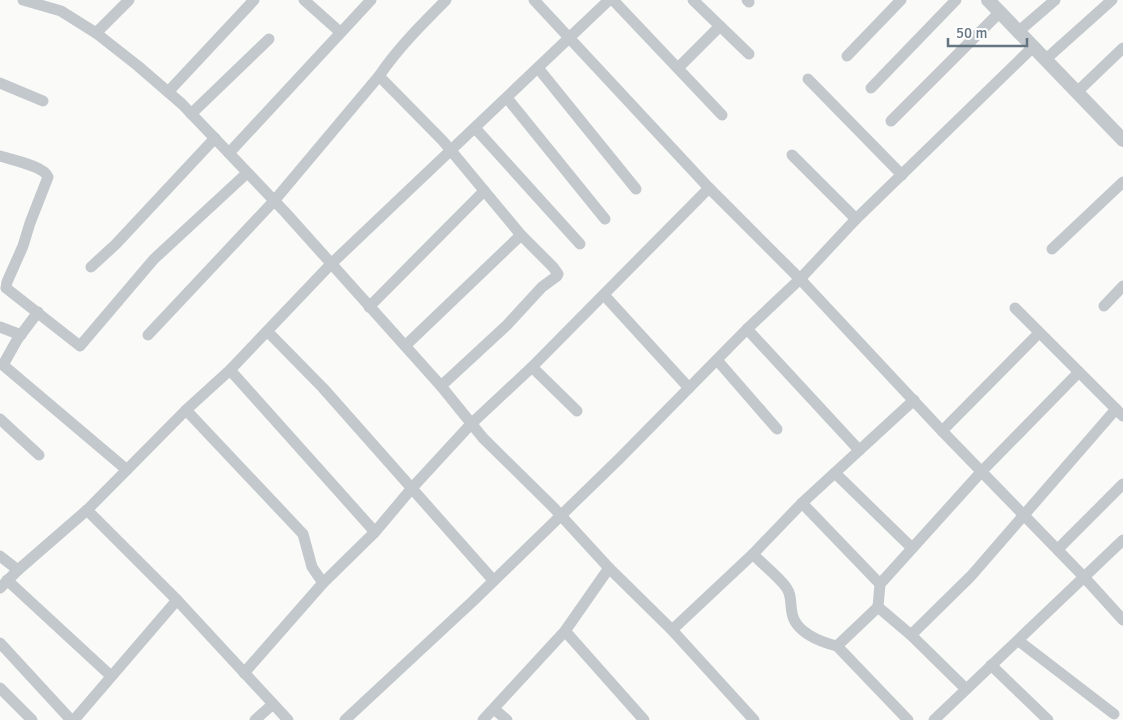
<svg xmlns="http://www.w3.org/2000/svg" width="1123" height="720" viewBox="0 0 1123 720" font-family="Signika,sans-serif">
  <style>
    .lines { fill: none; stroke-linecap: round; stroke-linejoin: round }
    .minor { stroke: #c3c8cc; stroke-width: 11 }
    .tertiary { stroke: #c3c8cc; stroke-width: 14 }
  </style>
  <rect width="100%" height="100%" fill="#fafaf8"/>
  <g class="lines">
    <!-- minor -->
    <g class="minor">
      <polyline points="23,0 61,11 96,33 138,66 182,104 285,212 441,386 483,438 554,508 609,568 672,630 754,720"/>
      <polyline points="304,0 340,32"/>
      <polyline points="534,0 709,188 800,279 942,431 1084,577 1123,620"/>
      <polyline points="613,0 722,115"/>
      <polyline points="693,0 749,54"/>
      <polyline points="747,0 749,2"/>
      <polyline points="1019,31 1055,0"/>
      <polyline points="96,33 129,0"/>
      <polyline points="847,56 901,0"/>
      <polyline points="1046,59 1112,0"/>
      <polyline points="538,68 636,189"/>
      <polyline points="678,68 720,26"/>
      <polyline points="808,79 902,175"/>
      <polyline points="0,83 43,101"/>
      <polyline points="871,88 956,0"/>
      <polyline points="168,92 254,0"/>
      <polyline points="1077,92 1123,48"/>
      <polyline points="507,98 605,219"/>
      <polyline points="191,114 269,39"/>
      <polyline points="891,121 1000,12"/>
      <polyline points="475,128 580,244"/>
      <polyline points="229,153 371,0"/>
      <polyline points="792,155 856,219"/>
      <path d="M0 156C12 160 44 166 48 177L30 223 23 246 7 282 6 288 80 346 154 259 246 174"/>
      <polyline points="1052,249 1123,182"/>
      <polyline points="91,267 116,244 215,138"/>
      <polyline points="604,295 689,388"/>
      <polyline points="1104,306 1123,286"/>
      <polyline points="369,307 484,191"/>
      <polyline points="1015,308 1123,416"/>
      <polyline points="38,312 17,340 3,365 127,470"/>
      <polyline points="0,327 21,335"/>
      <polyline points="747,329 859,450"/>
      <polyline points="268,332 323,388 493,580"/>
      <polyline points="148,335 274,201 379,76"/>
      <polyline points="405,346 521,235"/>
      <polyline points="717,360 777,429"/>
      <polyline points="532,367 577,411"/>
      <polyline points="230,370 375,532"/>
      <path d="M441 386 507 325 542 287 557 276 558 274 553 267 521 235 443 141 379 76C398 48 422 24 446 0"/>
      <polyline points="186,410 303,534 312,567 323,583"/>
      <polyline points="0,419 39,455"/>
      <polyline points="942,431 1039,333"/>
      <polyline points="835,473 912,548"/>
      <polyline points="802,503 880,584 878,607 911,635 966,689"/>
      <polyline points="87,510 177,600 288,720"/>
      <polyline points="1058,549 1123,484"/>
      <path d="M753 554C763 565 777 575 786 587 792 595 790 603 792 613 795 632 820 642 837 646L878 607"/>
      <polyline points="0,556 18,570"/>
      <polyline points="7,580 111,676"/>
      <polyline points="880,584 982,471 1079,372"/>
      <polyline points="0,588 18,570 87,510 186,410 230,370 331,264 609,0"/>
      <polyline points="672,630 753,554 802,503 914,400"/>
      <polyline points="565,631 644,720"/>
      <polyline points="911,635 971,576 1116,409"/>
      <polyline points="1019,641 1114,714"/>
      <polyline points="0,643 71,720"/>
      <polyline points="837,646 908,720"/>
      <polyline points="991,665 1048,720"/>
      <polyline points="244,673 323,583 375,532 412,488 471,424 532,367 709,188"/>
      <polyline points="0,688 32,720"/>
      <polyline points="494,709 507,720"/>
      <polyline points="74,720 177,600"/>
      <polyline points="255,720 273,704"/>
      <polyline points="345,720 473,601 619,459 747,329 800,279 856,219 1034,46"/>
      <polyline points="483,720 565,631 609,568"/>
      <polyline points="934,720 1123,540"/>
    </g>
    <!-- tertiary -->
    <polyline class="tertiary" points="988,0 1123,140"/>
  </g>
  <!-- scale -->
  <path d="M948 38v8h79v-8" fill="none" stroke="#657683" stroke-width="2.5"/>
  <text x="956" y="38" font-size="15" fill="#657683" stroke="#ffffff" stroke-width="4" paint-order="stroke">50 m</text>
</svg>
